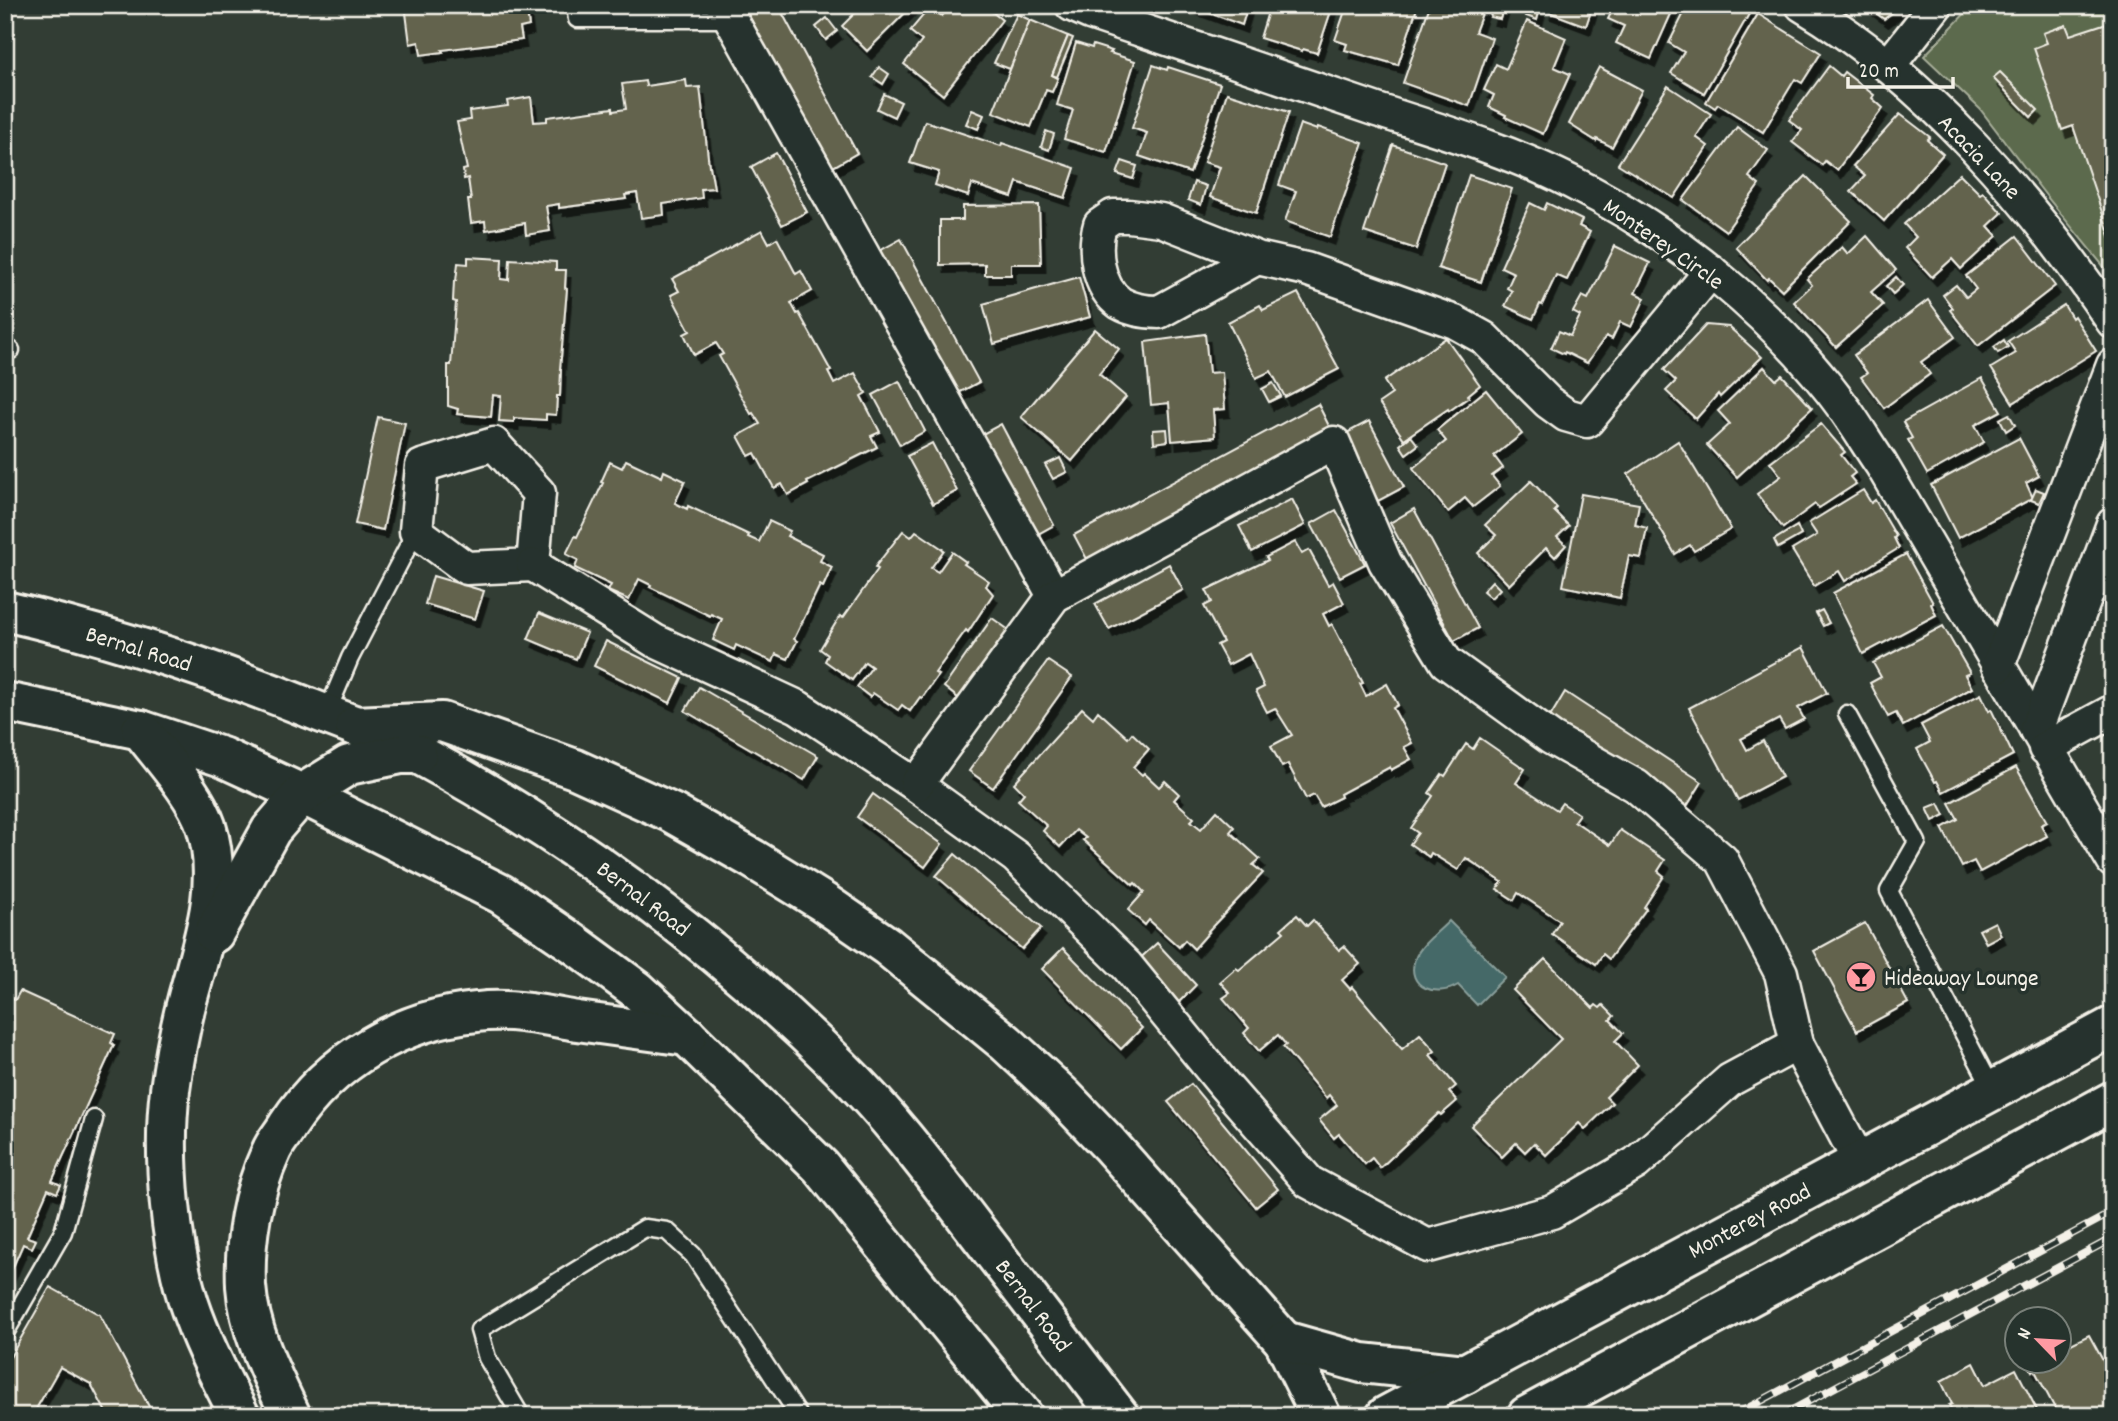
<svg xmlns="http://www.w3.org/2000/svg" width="2118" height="1421" viewBox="0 0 2118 1421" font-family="Dekko,sans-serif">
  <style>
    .green { fill: #5c6b4d; stroke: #a8ae9a; stroke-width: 2 }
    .water { fill: #446968; stroke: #8a9f9b; stroke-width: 2 }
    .building { fill: #63634e; stroke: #f4f1e8; stroke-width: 2; filter: url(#shadow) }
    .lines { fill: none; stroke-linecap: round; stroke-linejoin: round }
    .lane-casing { stroke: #f4f1e8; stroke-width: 21 }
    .street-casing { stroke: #f4f1e8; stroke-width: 37 }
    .secondary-casing { stroke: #f4f1e8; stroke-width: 44 }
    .primary-casing { stroke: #f4f1e8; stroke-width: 44 }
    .lane { stroke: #26332d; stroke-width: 16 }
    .street { stroke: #26332d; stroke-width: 32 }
    .secondary { stroke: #26332d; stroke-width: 38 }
    .primary { stroke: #26332d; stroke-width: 38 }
    .rail-casing { stroke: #f4f1e8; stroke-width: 8 }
    .rail { stroke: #26332d; stroke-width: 5; stroke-dasharray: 16; stroke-linecap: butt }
    .labels { text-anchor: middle; stroke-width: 7; stroke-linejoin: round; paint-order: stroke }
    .street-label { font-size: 24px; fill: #f4f1e8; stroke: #26332d }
    .poi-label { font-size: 24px; fill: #f4f1e8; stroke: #26332d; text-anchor: start }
  </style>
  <defs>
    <filter id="shadow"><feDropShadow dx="4.5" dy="8" stdDeviation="0" flood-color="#0009"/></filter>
  </defs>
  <rect width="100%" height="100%" fill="#323d34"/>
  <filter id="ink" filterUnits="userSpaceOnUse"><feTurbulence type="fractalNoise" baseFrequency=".0143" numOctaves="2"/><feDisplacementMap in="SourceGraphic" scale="14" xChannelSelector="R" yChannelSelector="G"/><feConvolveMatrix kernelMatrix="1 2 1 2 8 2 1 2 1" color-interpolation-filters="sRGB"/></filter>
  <g filter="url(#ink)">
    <!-- green -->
    <polygon class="green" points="1973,5 2113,5 2113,278 2047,197 1980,109 1924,56"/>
    <!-- water -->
    <path class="water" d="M1449 921 1505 977 1477 1005 1458 985C1437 998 1405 988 1415 959 1420 945 1438 932 1449 921Z"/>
    <!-- building -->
    <g class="building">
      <polygon points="405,5 526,5 529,26 520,28 522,40 442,50 443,52 421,55 419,42 410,44"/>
      <polygon points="743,5 778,5 857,153 831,168"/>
      <polygon points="863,5 913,5 867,51 842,26"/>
      <polygon points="951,5 984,5 1002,20 943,95 904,64 922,41 910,31 930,7 942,16"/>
      <polygon points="1188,5 1248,5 1242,25"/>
      <polygon points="1270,5 1333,5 1317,53 1303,49 1302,51 1260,38"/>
      <polygon points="1347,5 1418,5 1398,65 1345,50 1347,44 1335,40"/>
      <polygon points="1430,5 1476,5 1484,8 1475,32 1492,38 1469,106 1403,83"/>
      <polygon points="1494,5 1504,7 1500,19 1490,17"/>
      <polygon points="1548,5 1593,5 1586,26 1546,11"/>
      <polygon points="1615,5 1675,5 1651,59 1616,43 1624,26 1608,19"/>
      <polygon points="1688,5 1749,5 1753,7 1704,93 1671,73 1684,52 1669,43"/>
      <polygon points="1865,5 1902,5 1884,19"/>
      <polygon points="1529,6 1540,9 1537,20 1526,16"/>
      <polygon points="1017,14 1030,20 1010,69 994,63"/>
      <polygon points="1758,14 1821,53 1802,83 1795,79 1763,132 1718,104 1715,108 1706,102"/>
      <polygon points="827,18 837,31 826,40 816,27"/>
      <polygon points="1030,20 1068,36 1052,75 1058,78 1052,92 1046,90 1031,127 993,112"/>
      <polygon points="1527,21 1566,38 1554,67 1570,74 1543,134 1505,117 1506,115 1489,107 1494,95 1484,90 1496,64 1506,69"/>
      <polygon points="2113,21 2113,241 2112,242 2073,126 2062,130 2034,48 2047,43 2043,33 2066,25 2070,35"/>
      <polygon points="1068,36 1073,38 1057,77 1052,75"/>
      <polygon points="1076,43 1092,48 1093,45 1112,51 1110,53 1135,61 1106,152 1064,139 1073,110 1057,105"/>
      <polygon points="1153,65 1167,70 1168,67 1220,84 1190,173 1139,156 1147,133 1132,128"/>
      <polygon points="1829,66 1841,76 1844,72 1874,95 1872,98 1883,108 1837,170 1825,161 1822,165 1792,142 1802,130 1789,120"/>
      <polygon points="879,67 889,74 883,84 872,77"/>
      <polygon points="1599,67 1642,90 1612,147 1597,139 1596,141 1569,124"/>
      <polygon points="2000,72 2038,110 2031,117 1993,78"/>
      <polygon points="686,80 687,88 700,87 709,166 710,166 714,188 701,189 702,198 663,204 664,215 641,218 637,193 625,195 626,199 559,208 559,204 546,206 550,231 526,235 525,223 486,230 485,221 471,223 468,200 471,200 468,178 464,179 463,170 467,169 457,122 470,120 469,111 508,106 507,101 531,97 534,122 547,121 547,117 613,108 613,111 626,109 622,84 645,81 646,86"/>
      <polygon points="1668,86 1711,114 1696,137 1708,146 1674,198 1618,164"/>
      <polygon points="1227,93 1289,112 1256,213 1210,197 1220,167 1204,162"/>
      <polygon points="884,94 901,102 894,117 877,109"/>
      <polygon points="972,110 984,115 978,129 966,124"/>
      <polygon points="1900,114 1930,137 1927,140 1943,154 1884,221 1851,191 1865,176 1853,166"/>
      <polygon points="925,121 1001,146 1002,143 1075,168 1065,198 1017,182 1012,197 972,184 968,196 935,185 939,172 910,163"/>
      <polygon points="1300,124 1317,130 1318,127 1363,143 1330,237 1285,221 1296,191 1279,185"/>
      <polygon points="1737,127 1768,150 1749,177 1759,185 1726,231 1683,200"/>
      <polygon points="1046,131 1054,134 1049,150 1041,147"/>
      <polygon points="1393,145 1445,163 1416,249 1364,232"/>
      <polygon points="776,153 807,212 782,225 751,167"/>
      <polygon points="1122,161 1137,166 1133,179 1117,174"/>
      <polygon points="1960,174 1980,194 1983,192 2002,213 1988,226 1997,236 1961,269 1952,259 1932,277 1905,248 1916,237 1904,224"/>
      <polygon points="1469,175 1512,189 1481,282 1438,268"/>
      <polygon points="1806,176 1851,221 1782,290 1769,278 1767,280 1736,247"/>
      <polygon points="1194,182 1206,186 1201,205 1188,200"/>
      <polygon points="1530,203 1544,210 1547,203 1582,220 1579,226 1590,232 1567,280 1556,275 1542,305 1540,304 1533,319 1505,306 1512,291 1507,288 1514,273 1501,267"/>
      <polygon points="1039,205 1041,264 1011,264 1011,275 985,275 985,264 940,265 940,220 963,220 963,206"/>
      <polygon points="762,230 769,243 777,238 796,274 801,271 812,291 791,303 797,314 799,313 831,371 828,372 834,384 855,373 866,393 861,396 880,432 871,436 877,447 807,482 808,484 788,495 782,484 774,488 755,453 749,456 738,436 760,424 753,413 751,414 719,356 723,354 716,343 694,355 684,334 690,331 671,295 679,291 672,279"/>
      <polygon points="1867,236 1896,270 1871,292 1883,305 1836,347 1794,302 1812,285 1807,279 1842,247 1848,254"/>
      <polygon points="2017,236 2055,286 1978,346 1950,310 1953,308 1943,295 1956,285 1966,297 1976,289 1966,276"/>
      <polygon points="901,239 979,382 953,396 876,253"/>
      <polygon points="1615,246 1650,263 1635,293 1645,298 1631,327 1620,322 1612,339 1606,336 1587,363 1565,352 1564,354 1551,348 1559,331 1570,336 1580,316 1573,312 1582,296 1588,299"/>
      <polygon points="468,257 502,259 501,279 509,280 510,259 556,262 556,270 566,270 565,288 567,289 560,369 561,369 560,396 557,396 556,415 546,414 546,420 514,418 514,422 499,421 501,396 493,395 491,417 457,414 458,409 448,406 448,365 451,365 456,302 453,301 454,281 456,281 458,263 468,264"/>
      <polygon points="1079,277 1090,317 994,344 983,304"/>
      <polygon points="1896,277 1903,285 1893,294 1886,286"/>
      <polygon points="1298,293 1339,369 1285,397 1271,371 1256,378 1228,322 1260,305 1263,310"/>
      <polygon points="1928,300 1955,337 1921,362 1930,374 1884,408 1861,377 1867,373 1854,355"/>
      <polygon points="2064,305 2072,318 2074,316 2096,351 2013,403 1991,368 2016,353 2008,341"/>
      <polygon points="1706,325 1729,327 1762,357 1720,397 1718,394 1696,419 1666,391 1676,381 1664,370"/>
      <polygon points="1095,329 1119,349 1099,374 1126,397 1072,461 1021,417"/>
      <polygon points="1205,334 1209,373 1222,372 1225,409 1213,410 1215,437 1172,441 1169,403 1151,405 1145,342"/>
      <polygon points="1446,338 1480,385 1468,395 1469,397 1449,411 1448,409 1404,439 1379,403 1392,394 1384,381"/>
      <polygon points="2004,340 2008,347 1998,353 1994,347"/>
      <polygon points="1764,367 1776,380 1782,375 1812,408 1737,477 1707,445 1730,424 1718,411"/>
      <polygon points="1982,378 2001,411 1975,425 1984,442 1927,474 1908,440 1912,438 1903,422"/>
      <polygon points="899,381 925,431 900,445 873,395"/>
      <polygon points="1273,383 1281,396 1269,402 1262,389"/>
      <polygon points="1486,390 1522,434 1494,456 1503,468 1492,476 1500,486 1473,507 1465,498 1448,512 1413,468 1446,441 1437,430"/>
      <polygon points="1318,404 1331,430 1088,561 1074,535"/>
      <polygon points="2009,414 2015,425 2006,431 2000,419"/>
      <polygon points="378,417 405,423 383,530 355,524"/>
      <polygon points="1369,421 1404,487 1378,501 1343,435"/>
      <polygon points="1001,424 1054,525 1029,539 975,438"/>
      <polygon points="1821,424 1845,452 1841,455 1855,473 1850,477 1856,484 1819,508 1815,504 1783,528 1757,494 1781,476 1770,462"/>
      <polygon points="1167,429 1168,441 1154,443 1153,430"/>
      <polygon points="1411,436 1418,445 1406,454 1400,445"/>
      <polygon points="2019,438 2039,476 2026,483 2033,498 1958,538 1931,485"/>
      <polygon points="1678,441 1731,529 1694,551 1690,545 1675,554 1628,474"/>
      <polygon points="932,443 957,491 933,504 907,456"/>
      <polygon points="1060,458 1067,472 1053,479 1045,465"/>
      <polygon points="626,460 662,477 664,471 685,481 675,503 687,509 688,506 749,535 748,537 759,542 769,521 790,531 787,536 823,554 820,561 832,567 823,587 820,585 794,639 797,641 788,659 776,654 773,662 736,645 734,650 713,640 722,619 711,614 710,616 650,587 651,585 639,579 629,600 608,591 611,585 575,568 578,560 566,554 575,536 577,537 603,483 601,482 610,462 622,468"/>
      <polygon points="1531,481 1557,508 1554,511 1569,526 1557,537 1566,545 1555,557 1546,548 1509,585 1478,553 1496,535 1485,525"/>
      <polygon points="2036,489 2044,492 2039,503 2031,500"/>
      <polygon points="1863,490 1871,503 1875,500 1896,536 1894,538 1899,548 1845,581 1839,571 1814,586 1792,550 1817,535 1809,523"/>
      <polygon points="1581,494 1639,504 1635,525 1647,528 1641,558 1629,556 1620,598 1563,586"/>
      <polygon points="1292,499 1305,525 1252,552 1239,526"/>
      <polygon points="1414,509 1478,628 1454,641 1390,523"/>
      <polygon points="1336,510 1365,564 1340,577 1311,524"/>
      <polygon points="1797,526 1801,535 1778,548 1774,540"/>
      <polygon points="903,531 911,537 916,531 944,550 931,568 938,572 952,552 966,562 964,564 989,581 986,586 993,594 968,632 966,630 935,673 938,675 922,698 920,697 910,711 902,705 898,710 873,693 870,697 857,687 872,667 865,662 852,680 825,661 828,655 820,649 840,616 843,618 878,569 875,567"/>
      <polygon points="1295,542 1302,554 1309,550 1328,585 1333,582 1344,603 1323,614 1329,626 1332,624 1363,683 1360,684 1366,696 1387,684 1398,705 1393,708 1412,743 1404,747 1411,759 1391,770 1390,767 1340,794 1341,797 1321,807 1314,795 1306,799 1288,764 1282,767 1271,746 1292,735 1275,708 1267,712 1256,691 1264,687 1249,654 1228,665 1217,645 1223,642 1204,606 1212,602 1206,590 1268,560 1266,557"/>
      <polygon points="1906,554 1933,603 1931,604 1936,615 1863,654 1833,593"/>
      <polygon points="1169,564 1183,590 1109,629 1095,604"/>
      <polygon points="433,576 484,591 475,619 425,604"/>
      <polygon points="1492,581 1500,589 1491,598 1483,591"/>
      <polygon points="1822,610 1829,623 1823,626 1816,613"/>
      <polygon points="539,613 587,633 576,659 528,639"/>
      <polygon points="992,618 1016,635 967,705 944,687"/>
      <polygon points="1943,626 1970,673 1965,675 1972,688 1903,726 1896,713 1888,717 1870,683 1881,677 1873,663"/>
      <polygon points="606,641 682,678 670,703 594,666"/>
      <polygon points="1803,647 1827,693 1798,708 1804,719 1785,729 1779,719 1741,739 1747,750 1763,741 1782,777 1738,800 1689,708"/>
      <polygon points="1048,661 1072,677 993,788 969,771"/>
      <polygon points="699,687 818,756 804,780 685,711"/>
      <polygon points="1565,692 1702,782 1687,806 1550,717"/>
      <polygon points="1981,694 1989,711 1991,709 2013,755 1943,792 1937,781 1935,782 1917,749 1930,742 1921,725"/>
      <polygon points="1082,708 1093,718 1098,711 1128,738 1132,733 1149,749 1133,767 1142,775 1144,773 1159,787 1165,781 1179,794 1174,800 1194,818 1191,821 1201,829 1217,811 1234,827 1230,832 1260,859 1253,865 1263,873 1208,931 1209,932 1194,949 1185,940 1179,947 1149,920 1145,925 1128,910 1144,892 1135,883 1133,885 1083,840 1086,838 1076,830 1060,847 1043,831 1047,826 1018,800 1024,793 1014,783"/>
      <polygon points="1480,738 1525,769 1516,783 1557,810 1562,803 1579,814 1574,821 1610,845 1620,830 1665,860 1658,871 1664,876 1644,907 1646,909 1609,959 1603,954 1596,964 1552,934 1560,921 1518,893 1514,900 1497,889 1502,882 1466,858 1458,870 1431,853 1429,857 1410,844 1418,833 1411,828 1433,796 1429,793 1442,774 1445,776 1466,744 1473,749"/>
      <polygon points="2016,767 2047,822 2041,825 2047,836 1980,872 1974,861 1962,867 1942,828 1958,819 1949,803"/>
      <polygon points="873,794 942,844 925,867 857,817"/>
      <polygon points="1939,803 1945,815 1933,821 1927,808"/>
      <polygon points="955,854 1041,928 1022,949 936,876"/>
      <polygon points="1297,915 1307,926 1313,920 1339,950 1344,946 1360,964 1342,980 1350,989 1352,987 1395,1038 1393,1039 1402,1049 1420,1034 1435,1051 1430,1055 1456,1086 1449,1092 1457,1101 1441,1115 1439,1113 1380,1168 1372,1158 1365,1164 1339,1134 1334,1138 1319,1120 1337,1105 1329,1095 1326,1098 1283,1047 1286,1045 1278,1035 1259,1051 1244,1033 1249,1028 1223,998 1230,993 1220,982 1236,968 1239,970 1284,932 1281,929"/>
      <polygon points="1995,922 2001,935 1986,943 1979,930"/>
      <polygon points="1865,923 1908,1003 1857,1031 1814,951"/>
      <polygon points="1157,943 1196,985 1176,1005 1136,962"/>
      <polygon points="1063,948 1142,1028 1121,1049 1042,969"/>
      <polygon points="1545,959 1593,1008 1596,1005 1600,1008 1603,1005 1614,1016 1610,1020 1623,1033 1615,1041 1638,1065 1606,1097 1612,1103 1585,1129 1579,1123 1546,1155 1534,1143 1525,1152 1516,1143 1502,1157 1471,1126 1561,1039 1513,990"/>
      <polygon points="20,991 115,1034 111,1043 114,1045 52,1181 61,1185 57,1193 48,1189 27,1237 36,1240 32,1248 23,1244 5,1285 5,998 15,1000"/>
      <polygon points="1191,1084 1278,1189 1256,1207 1168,1102"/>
      <polygon points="50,1287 100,1315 154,1416 108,1416 91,1384 60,1367 32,1416 5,1416 5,1366"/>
      <polygon points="2089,1335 2113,1379 2113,1416 2059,1416 2034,1369 2032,1371 2027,1362 2058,1362 2058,1342 2063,1348"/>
      <polygon points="1974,1363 1985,1385 2016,1369 2040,1416 1955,1416 1949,1405 1952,1404 1941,1381"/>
    </g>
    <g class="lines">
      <!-- lane casing -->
      <g class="lane-casing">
        <g id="lane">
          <polyline points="575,5 577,19 730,19"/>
          <polyline points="5,349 11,350"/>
          <polyline points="1847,714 1917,842 1889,891 1993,1090"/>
          <polyline points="326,715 350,658 416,531"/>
          <polyline points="5,1333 63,1232 94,1119"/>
          <polyline points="521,1416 487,1358 479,1330 645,1228 667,1231 693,1255 799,1416"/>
        </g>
      </g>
      <!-- street casing -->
      <g class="street-casing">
        <g id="street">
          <polyline points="723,5 1054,596"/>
          <path d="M1072 5 1090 13C1186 45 1281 77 1377 110 1442 131 1510 151 1571 182 1675 233 1778 317 1846 411 1858 428 1869 447 1881 464L2113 861"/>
          <path d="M1802 5C1926 79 2033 203 2113 322"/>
          <polyline points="1889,65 1936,5"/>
          <path d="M1257 258 1159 312C1145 312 1132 310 1120 303 1097 287 1093 249 1100 225L1113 216H1129L1161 220 1257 258 1306 269 1455 322 1484 338 1548 402 1566 415 1587 421 1711 271"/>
          <polygon points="494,444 539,493 533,565 466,568 416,531 422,466"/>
          <polyline points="533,565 655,641 798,707 916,785 1016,857 1127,966 1224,1085 1309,1182 1428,1246 1552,1212 1636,1163 1730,1080 1797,1044"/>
          <polyline points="1998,666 2113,365"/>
          <polyline points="2036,730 2113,524"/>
          <polyline points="2045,748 2113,711"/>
          <polyline points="916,785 1054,596 1334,443 1385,562 1446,662 1551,738 1636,786 1722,860 1781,973 1797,1044 1859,1161"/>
        </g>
      </g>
      <!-- secondary casing -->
      <g class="secondary-casing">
        <g id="secondary">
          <path d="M5 611C109 635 210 668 309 708 346 722 385 736 420 755 575 839 715 943 840 1067 891 1117 933 1174 976 1230 1024 1292 1071 1354 1119 1416"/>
          <polyline points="5,702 141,730 222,757 302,794 501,894 573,943 637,990 687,1036 821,1167 1023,1416"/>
        </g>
      </g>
      <!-- primary casing -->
      <g class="primary-casing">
        <g id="primary">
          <polyline points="355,726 442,722 575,769 672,813 753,859 823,902 887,946 1006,1043 1063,1096 1109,1144 1284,1341 1321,1416"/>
          <path d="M141 730C162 758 195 793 206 826 224 882 203 942 188 997 180 1027 174 1059 170 1090 162 1155 170 1253 193 1315 206 1350 223 1383 240 1416"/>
          <polyline points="214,933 271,830 302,794 349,765 401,754 417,754"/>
          <polyline points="1284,1341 1362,1363 1465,1374"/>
          <path d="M291 1416C272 1376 249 1331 246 1286 244 1241 252 1193 271 1152 275 1142 283 1134 288 1125 330 1061 401 1019 477 1012 511 1008 543 1015 577 1021 613 1026 650 1031 687 1036"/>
          <polyline points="1386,1416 2113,1026"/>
          <polyline points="1527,1416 2113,1101"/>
        </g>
      </g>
      <!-- lane -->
      <use href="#lane" class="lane"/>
      <!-- street -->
      <use href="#street" class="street"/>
      <!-- secondary -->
      <use href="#secondary" class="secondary"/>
      <!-- primary -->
      <use href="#primary" class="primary"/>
      <!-- rail casing -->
      <g class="rail-casing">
        <g id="rail">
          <polyline points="1733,1416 2113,1212"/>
          <polyline points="1781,1416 2113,1238"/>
        </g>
      </g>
      <!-- rail -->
      <use href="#rail" class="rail"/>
    </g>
  </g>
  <!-- icons -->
  <defs>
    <g id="bar-disc" transform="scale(1.575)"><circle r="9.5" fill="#ff9aa2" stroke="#26332d"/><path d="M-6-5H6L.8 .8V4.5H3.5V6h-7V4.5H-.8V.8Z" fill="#111"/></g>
  </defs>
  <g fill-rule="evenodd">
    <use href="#bar-disc" x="1861" y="977"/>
  </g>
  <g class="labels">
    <!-- street labels -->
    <g class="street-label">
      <text transform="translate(1980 156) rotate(46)" y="8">Acacia Lane</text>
      <text transform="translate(1664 243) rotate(35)" y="8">Monterey Circle</text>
      <text transform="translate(139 648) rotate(17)" y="8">Bernal Road</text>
      <text transform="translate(644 898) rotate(37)" y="8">Bernal Road</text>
      <text transform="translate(1749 1220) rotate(-28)" y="8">Monterey Road</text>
      <text transform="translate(1034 1305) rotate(53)" y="8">Bernal Road</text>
    </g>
    <!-- poi labels -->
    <g class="poi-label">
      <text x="1884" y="985">Hideaway Lounge</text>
    </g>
  </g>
  <!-- margin -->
  <rect width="2118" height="1421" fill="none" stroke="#26332d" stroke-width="28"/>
  <rect x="14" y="14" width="2090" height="1393" fill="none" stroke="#f4f1e8" stroke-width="2.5" filter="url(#ink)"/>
  <!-- north arrow -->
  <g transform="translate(2038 1340) rotate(295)"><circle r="33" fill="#26332d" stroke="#787f78" stroke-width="2"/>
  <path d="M0-5L12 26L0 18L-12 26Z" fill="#ff9aa2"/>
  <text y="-10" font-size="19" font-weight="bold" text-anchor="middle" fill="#f4f1e8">N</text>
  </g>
  <!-- scale -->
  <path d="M1848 77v10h105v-10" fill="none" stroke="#f4f1e8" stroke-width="3.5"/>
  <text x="1859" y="77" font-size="21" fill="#f4f1e8" stroke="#26332d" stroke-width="5" paint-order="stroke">20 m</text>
</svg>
